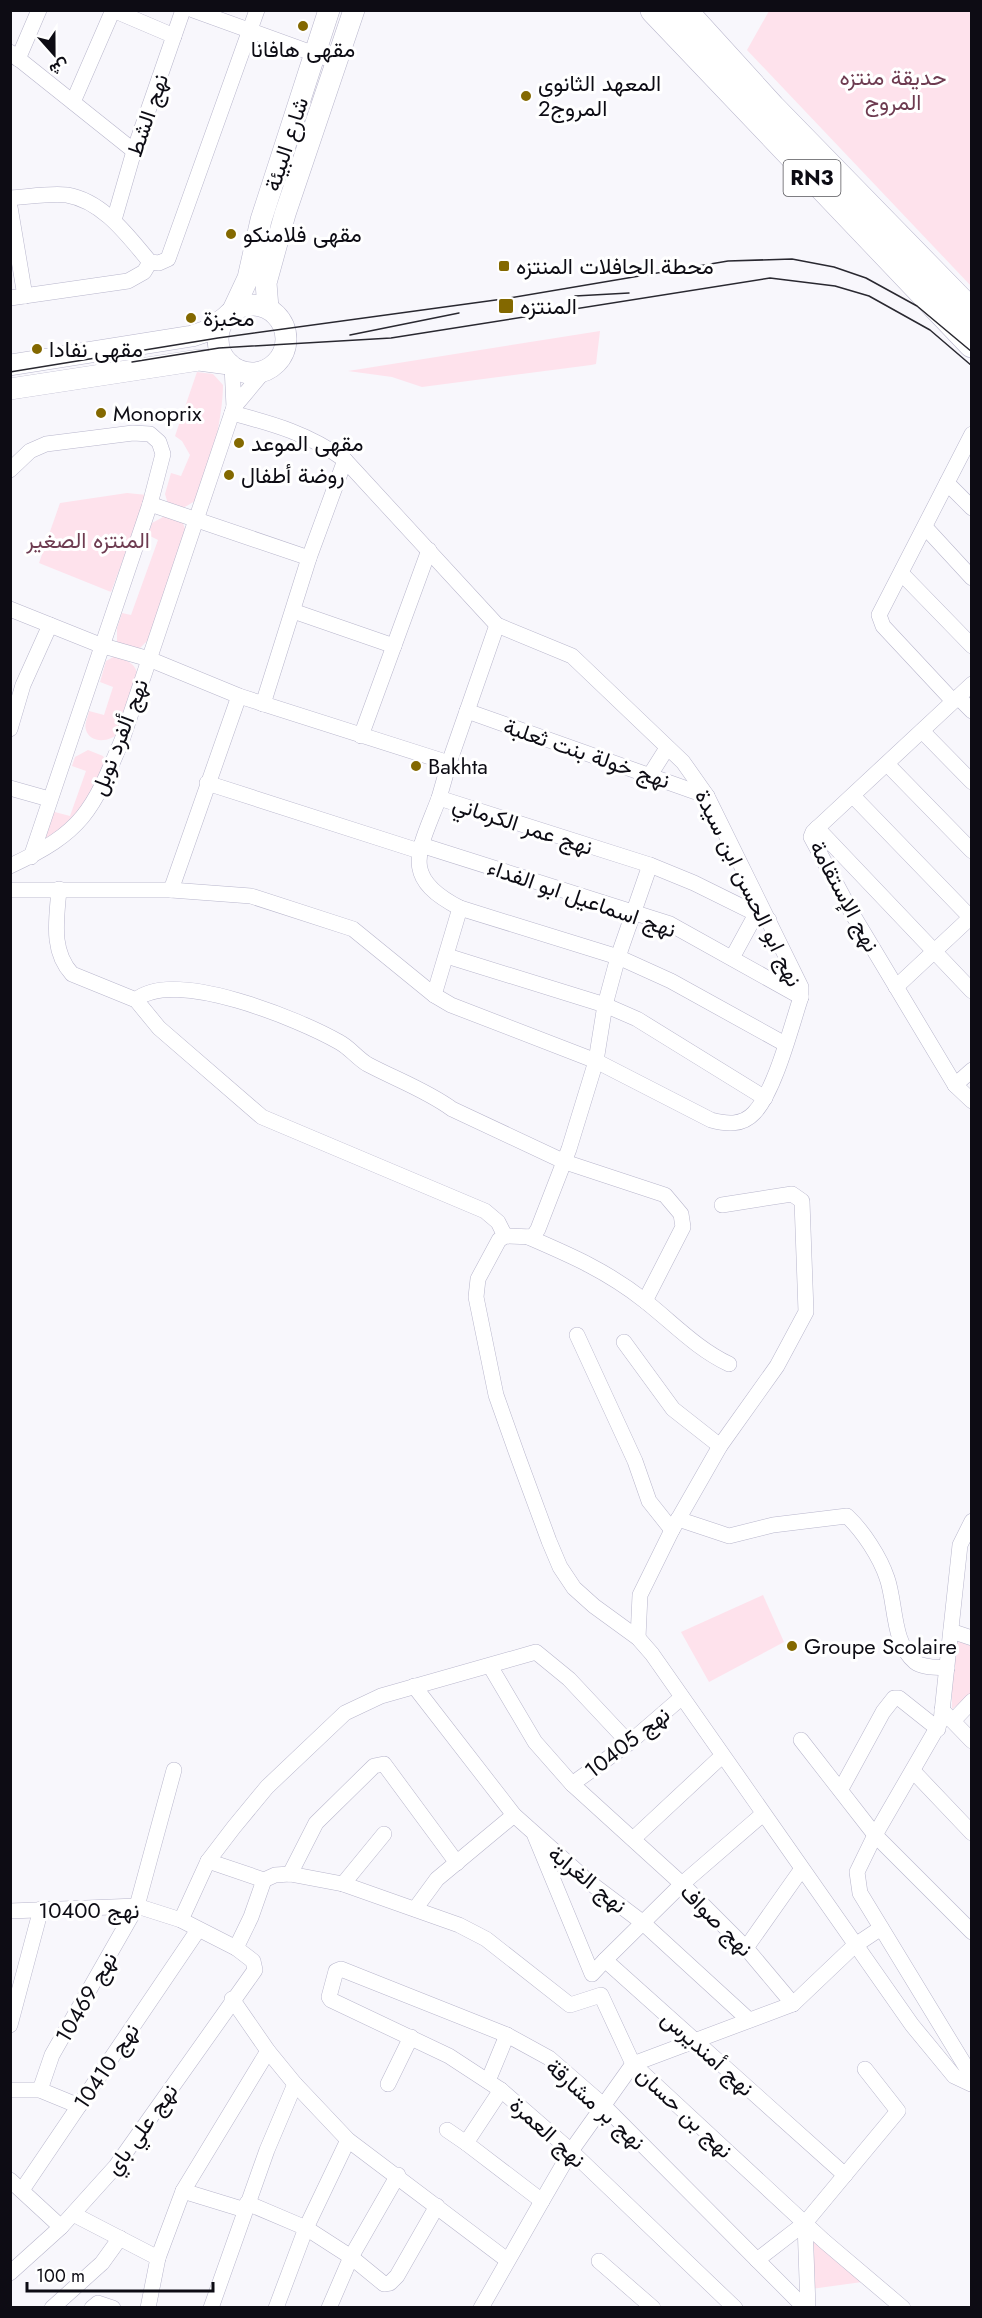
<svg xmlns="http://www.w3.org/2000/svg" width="982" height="2318" viewBox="0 0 982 2318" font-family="Jost,Vazirmatn,sans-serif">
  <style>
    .green { fill: #fee2ec }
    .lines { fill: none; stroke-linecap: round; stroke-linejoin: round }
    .street-casing { stroke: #b8b6cc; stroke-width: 16 }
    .secondary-casing { stroke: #b8b6cc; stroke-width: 22 }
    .highway-casing { stroke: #b8b6cc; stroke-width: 28 }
    .street { stroke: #fff; stroke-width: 15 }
    .secondary { stroke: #fff; stroke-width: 21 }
    .highway { stroke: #fff; stroke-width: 27 }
    .tram { stroke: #292830; stroke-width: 1.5 }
    .poi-dot { fill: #836800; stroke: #fff; stroke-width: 2 }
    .labels { text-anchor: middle; stroke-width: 6; stroke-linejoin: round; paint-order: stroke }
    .shield { fill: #fff; stroke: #56555a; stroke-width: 1.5 }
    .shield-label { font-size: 21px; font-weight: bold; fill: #0d0c14 }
    .poi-label { font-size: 22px; fill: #0d0c14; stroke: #fff; text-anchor: start }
    .park-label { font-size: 22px; fill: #6e3c51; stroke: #fff }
    .street-label { font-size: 22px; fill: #0d0c14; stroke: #fff }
  </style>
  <rect width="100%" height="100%" fill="#f8f7fc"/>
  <!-- green -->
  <g class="green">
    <polygon points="769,11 971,11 971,286 747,50"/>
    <polygon points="600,331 596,364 591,365 422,387 392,377 348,371"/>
    <path d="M197 372 213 374 223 385C223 414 211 471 198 497 195 502 188 505 183 508L168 504 165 494 171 473 181 476 190 455 182 441 175 436Z"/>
    <polygon points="127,493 147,495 111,592 39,563 60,503"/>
    <polygon points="165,516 182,521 186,531 150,638 137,651 117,642 117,628 122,613 131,615 158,540 148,535 152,523"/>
    <path d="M115 656C128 661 136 663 138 677L118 733C111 742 90 744 86 730 84 724 88 717 89 711L104 715 113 687 100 682 106 661Z"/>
    <polygon points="88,750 103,756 107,765 74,820 40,845 51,811 70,816 86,771 72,766 75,757"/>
    <polygon points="763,1595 784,1642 709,1682 681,1632"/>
    <polygon points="958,1641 971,1646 971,1695 952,1709 952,1673"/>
    <polygon points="809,2237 862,2282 811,2289"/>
  </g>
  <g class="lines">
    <!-- street casing -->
    <g class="street-casing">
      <g id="street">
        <polyline points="113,10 174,36"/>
        <polyline points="193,10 337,62"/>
        <polyline points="10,52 134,151"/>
        <polyline points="18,59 39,10"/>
        <polyline points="73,102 113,10"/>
        <path d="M10 198C28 197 49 193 67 195 103 201 128 236 150 262L159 263 168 259 257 10"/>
        <polyline points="10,207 25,296"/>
        <polyline points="114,220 134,151 183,10"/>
        <polyline points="10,298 128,281 144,272 150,262"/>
        <polyline points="232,366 234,407 265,370"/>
        <polyline points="10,470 30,451 46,444 133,433 150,434 159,442 163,454 150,504 31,857"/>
        <polyline points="947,483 972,508"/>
        <polyline points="150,504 309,558"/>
        <polyline points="925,527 972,578"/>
        <polyline points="902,574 972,646"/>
        <polyline points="10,609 100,645 149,659 239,696 449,763 439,798 650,865 694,883 769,920"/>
        <polyline points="293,611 394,646"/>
        <polyline points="972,684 813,832 811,837 853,915 955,1085 972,1101"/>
        <polyline points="958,697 972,711"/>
        <polyline points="953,701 883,626 879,615 972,434"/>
        <polyline points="263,704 309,558 345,460"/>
        <polyline points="467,711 707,796"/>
        <polyline points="10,729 23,685 50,625"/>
        <polyline points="922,731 972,782"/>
        <polyline points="361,736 429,550"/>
        <polyline points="449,763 497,625"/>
        <polyline points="887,764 972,851"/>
        <polyline points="650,775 667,748"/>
        <polyline points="207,783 419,851"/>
        <polyline points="10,788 49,799"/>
        <polyline points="853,796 972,919"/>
        <path d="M439 798C419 851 399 877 460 908L618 957 671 981 785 1044"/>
        <polyline points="817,828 972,991"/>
        <polyline points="421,845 670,924 801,997"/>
        <polyline points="650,865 618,957 605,1005 596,1061 569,1149 538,1229 533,1237 505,1236 499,1240 478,1279 476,1297 496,1395 518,1457 549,1541 560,1567 574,1588 594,1606 638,1638 652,1654 912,2025 954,2076 971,2084"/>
        <path d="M10 866C83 832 92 812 122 740L234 407"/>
        <path d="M59 889C57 918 50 950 72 974L136 1000 159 1028 262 1117 485 1211 498 1222 505 1236"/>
        <path d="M10 890H171L251 896 353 929 434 995 451 1005 596 1061 711 1120C726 1124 742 1126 754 1113 775 1091 791 1027 801 997V987L707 796 683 762 572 656 497 625 345 460C309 434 274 424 232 413"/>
        <polyline points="171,890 239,696"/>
        <polyline points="447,956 605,1005 637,1019 765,1098"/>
        <polyline points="732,958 756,914"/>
        <polyline points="896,987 972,916"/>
        <polyline points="434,995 460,908"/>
        <path d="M136 1000C173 967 301 1020 339 1042 349 1047 357 1058 367 1064 395 1079 426 1090 452 1109L565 1162 665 1195 681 1214 683 1227 645 1301"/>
        <polyline points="955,1085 972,1070"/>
        <path d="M528 1237C572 1256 607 1271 645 1301 673 1323 697 1349 729 1364"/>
        <polyline points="577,1335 635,1461 649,1501 672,1530"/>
        <polyline points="624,1342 673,1409 720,1446"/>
        <path d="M678 1519 729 1536 773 1525 847 1516C863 1531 880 1557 887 1578 896 1603 892 1643 915 1662 923 1668 937 1667 947 1668"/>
        <polyline points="972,1521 960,1545 941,1721 875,1835 857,1872 860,1893 966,2067 972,2084"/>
        <polyline points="951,1631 972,1638"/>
        <polyline points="638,1638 640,1595 672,1530 720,1446 777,1366 806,1312 802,1201 792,1194 722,1205"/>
        <polyline points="490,1666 535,1742 572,1784 682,1884 746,1948 793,2004"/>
        <polyline points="414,1686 514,1815 589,1882 642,1922 749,2020"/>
        <polyline points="942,1710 972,1741"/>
        <polyline points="953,1721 972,1701"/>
        <polyline points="801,1740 875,1835 972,1932"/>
        <polyline points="913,1771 972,1833"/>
        <polyline points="572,1784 629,1743 681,1698"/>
        <polyline points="841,1789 883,1712 894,1698 899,1698 938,1729"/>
        <polyline points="535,1836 592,1974 605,1960 845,2175"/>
        <polyline points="633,1839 722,1756"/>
        <polyline points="208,1861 264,1880 275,1875 290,1874 343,1884 459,1925 486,1939 570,2005 601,1995 633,2064 824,2241 903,2308"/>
        <polyline points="290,1874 316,1823 374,1766 384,1764 457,1863"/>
        <polyline points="343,1884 384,1834"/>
        <polyline points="415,1909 437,1879 514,1815"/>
        <polyline points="10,1911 137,1906 181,1920 236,1948 253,1961 255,1970 116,2166 61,2227 10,2273"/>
        <polyline points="181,1920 208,1861 234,1827 267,1787 345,1713 381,1696 536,1652 569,1679 629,1743"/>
        <polyline points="236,1948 251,1917 264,1880"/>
        <polyline points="746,1948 801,1870"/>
        <polyline points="605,1960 682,1884 763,1814"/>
        <polyline points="232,1999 268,2051 295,2084 348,2140 507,2260"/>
        <polyline points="10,2025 41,1909"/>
        <polyline points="488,2081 507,2035"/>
        <polyline points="388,2084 411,2037"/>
        <polyline points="10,2090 40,2090 79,2106"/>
        <polyline points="40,2090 52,2055 137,1906 174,1770"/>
        <polyline points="447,2130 466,2143 501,2090"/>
        <polyline points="466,2143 542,2201 571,2151 633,2064 793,2004 854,1946 881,1928"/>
        <polyline points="10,2180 61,2227"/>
        <polyline points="22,2190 198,1930"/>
        <polyline points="183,2191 245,2210"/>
        <polyline points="247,2203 306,2228 351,2257 384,2284 390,2283 397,2276 437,2206"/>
        <polyline points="73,2214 158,2258"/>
        <polyline points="805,2223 808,2308"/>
        <polyline points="757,2260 805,2223 898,2111 865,2069"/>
        <polyline points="599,2261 653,2308"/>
        <polyline points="52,2308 102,2263 120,2238"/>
        <polyline points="92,2308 98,2303 113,2308"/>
        <polyline points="148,2308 158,2258 183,2191 268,2051"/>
        <polyline points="211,2308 267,2150 295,2084"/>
        <polyline points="276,2308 306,2228 348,2140"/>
        <polyline points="329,2308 351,2257 398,2175"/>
        <polyline points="481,2308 542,2201"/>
        <polyline points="735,2308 571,2151 501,2090 449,2056 331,2000 329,1997 336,1971 341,1969 507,2035 549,2058 602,2104 805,2308"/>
      </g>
    </g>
    <!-- secondary casing -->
    <g class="secondary-casing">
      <g id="secondary">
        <circle cx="252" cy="339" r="34"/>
        <polyline points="268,308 266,283 285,214 354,10"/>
        <polyline points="233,310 248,278 261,220 329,10"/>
        <polyline points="10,365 192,336 207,331 226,317"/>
        <polyline points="10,389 199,360 229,364"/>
      </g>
    </g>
    <!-- highway casing -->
    <g class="highway-casing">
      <g id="highway">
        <polyline points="654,10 972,344"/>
        <polyline points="683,10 772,108 972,313"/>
      </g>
    </g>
    <!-- street -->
    <use href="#street" class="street"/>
    <!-- secondary -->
    <use href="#secondary" class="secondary"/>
    <!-- highway -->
    <use href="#highway" class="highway"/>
    <!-- tram -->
    <g class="tram">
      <polyline points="575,296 629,293"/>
      <polyline points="350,335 459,313"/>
      <polyline points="132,362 219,348 391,338 770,278 835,286 869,296 930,330 972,366"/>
      <polyline points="10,372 218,338 503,299 728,261 792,259 834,267 866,278 917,306 972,352"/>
    </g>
  </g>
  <!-- markers -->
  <g class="poi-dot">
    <circle cx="303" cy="26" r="6"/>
    <circle cx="526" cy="96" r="6"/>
    <circle cx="231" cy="234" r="6"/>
    <rect x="498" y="260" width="12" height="12" rx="3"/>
    <rect x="498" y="298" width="16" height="16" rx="3"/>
    <circle cx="191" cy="318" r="6"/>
    <circle cx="37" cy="349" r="6"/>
    <circle cx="101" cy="413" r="6"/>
    <circle cx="239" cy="443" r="6"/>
    <circle cx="229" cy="475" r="6"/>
    <circle cx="416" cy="766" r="6"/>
    <circle cx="792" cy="1646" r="6"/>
  </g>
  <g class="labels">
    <!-- shield labels -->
    <rect class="shield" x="783.5" y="160" width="57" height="36" rx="4.5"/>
    <g class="shield-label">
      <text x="812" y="185">RN3</text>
    </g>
    <!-- poi labels -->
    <g class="poi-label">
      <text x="303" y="57" text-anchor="middle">مقهى هافانا</text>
      <text x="538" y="91">المعهد الثانوي<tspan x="538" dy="25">المروج2</tspan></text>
      <text x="243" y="242">مقهى فلامنكو</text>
      <text x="516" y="274">محطة الحافلات المنتزه</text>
      <text x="520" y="314">المنتزه</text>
      <text x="203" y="326">مخبزة</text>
      <text x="49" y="357">مقهى نفادا</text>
      <text x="113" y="421">Monoprix</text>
      <text x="251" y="451">مقهى الموعد</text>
      <text x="241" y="483">روضة أطفال</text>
      <text x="428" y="774">Bakhta</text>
      <text x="804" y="1654">Groupe Scolaire</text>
    </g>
    <!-- park labels -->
    <g class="park-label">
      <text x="893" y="85">حديقة منتزه<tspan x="893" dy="25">المروج</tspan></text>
      <text x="88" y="548">المنتزه الصغير</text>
    </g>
    <!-- street labels -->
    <g class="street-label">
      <text transform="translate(147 115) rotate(-71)" y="8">نهج الشط</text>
      <text transform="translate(286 144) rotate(-72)" y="8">شارع البيئة</text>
      <text transform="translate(119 737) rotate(-69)" y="8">نهج ألفرد نوبل</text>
      <text transform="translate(587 753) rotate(19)" y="8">نهج خولة بنت ثعلبة</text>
      <text transform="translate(523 825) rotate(18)" y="8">نهج عمر الكرماني</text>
      <text transform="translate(749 888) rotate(64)" y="8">نهج ابو الحسن ابن سيدة</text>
      <text transform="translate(845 896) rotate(62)" y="8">نهج الإستقامة</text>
      <text transform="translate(582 898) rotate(19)" y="8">نهج اسماعيل ابو الفداء</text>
      <text transform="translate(627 1742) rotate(-38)" y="8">نهج 10405</text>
      <text transform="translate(588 1879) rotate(39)" y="8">نهج الغرابة</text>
      <text x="89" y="1918">نهج 10400</text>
      <text transform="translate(717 1920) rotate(45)" y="8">نهج صواف</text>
      <text transform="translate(86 1997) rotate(-60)" y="8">نهج 10469</text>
      <text transform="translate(708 2053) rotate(42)" y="8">نهج أمنديرس</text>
      <text transform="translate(106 2066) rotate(-56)" y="8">نهج 10410</text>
      <text transform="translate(596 2104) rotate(42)" y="8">نهج بر مشارقة</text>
      <text transform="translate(685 2112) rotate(43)" y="8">نهج بن حسان</text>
      <text transform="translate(141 2129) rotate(-54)" y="8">نهج علي باي</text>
      <text transform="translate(548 2132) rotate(42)" y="8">نهج العمرة</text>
    </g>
  </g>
  <!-- border -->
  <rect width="982" height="2318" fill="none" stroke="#0d0c14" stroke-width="24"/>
  <!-- north arrow -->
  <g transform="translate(54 54) rotate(159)" stroke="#ffffff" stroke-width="4.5" paint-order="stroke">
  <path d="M0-4.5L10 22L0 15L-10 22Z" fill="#0d0c14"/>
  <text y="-9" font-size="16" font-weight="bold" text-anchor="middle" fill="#0d0c14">ش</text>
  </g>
  <!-- scale -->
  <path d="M27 2282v9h186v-9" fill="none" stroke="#0d0c14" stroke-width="3"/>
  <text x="36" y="2282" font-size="18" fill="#0d0c14" stroke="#ffffff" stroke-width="4.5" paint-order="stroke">100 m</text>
</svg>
